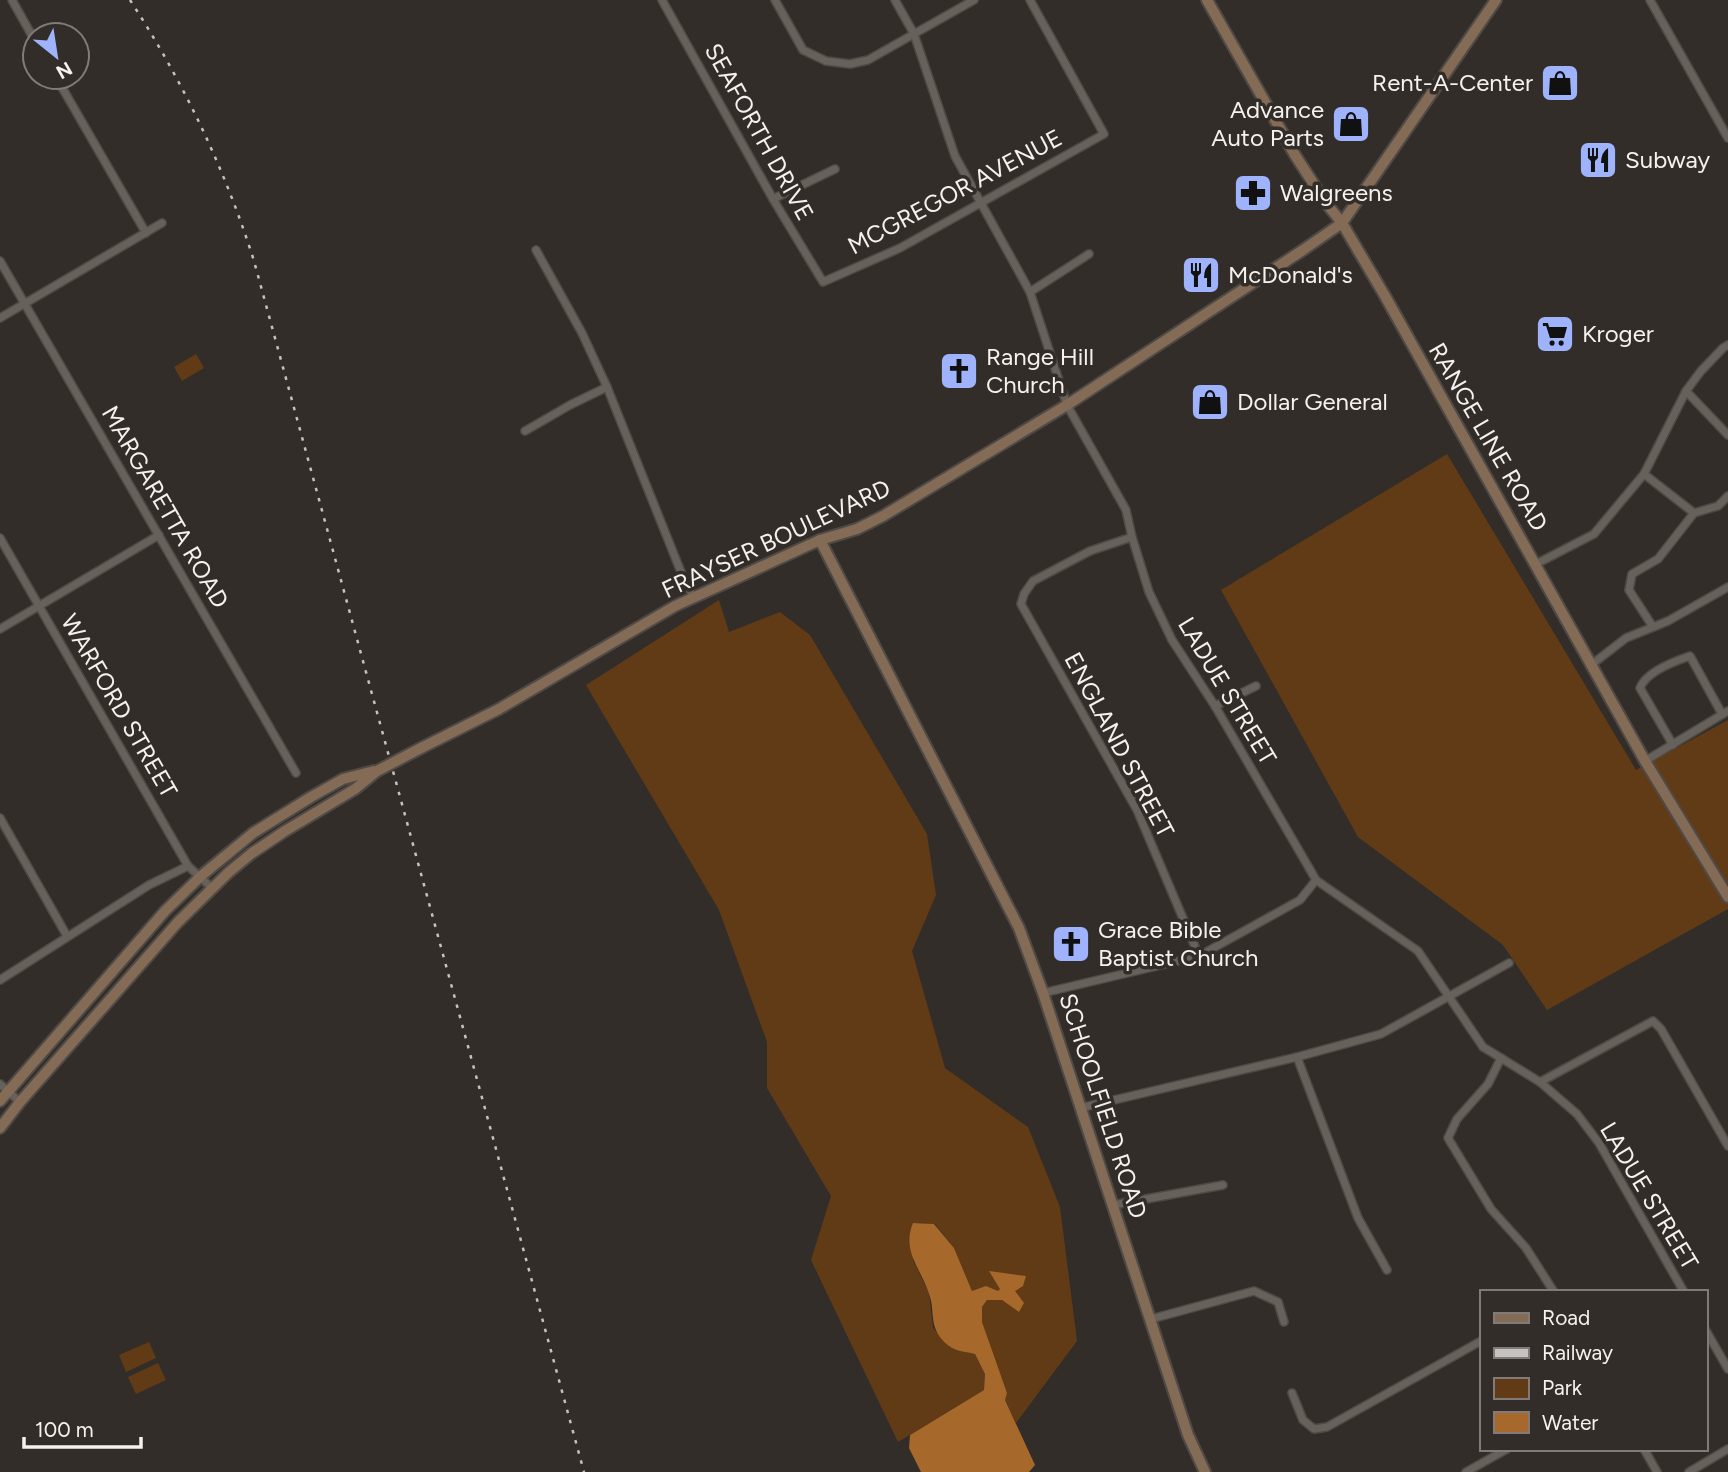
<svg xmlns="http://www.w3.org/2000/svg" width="1728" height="1472" viewBox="0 0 1728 1472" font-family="Figtree,sans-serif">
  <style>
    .green { fill: #613b16 }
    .water { fill: #a6682b }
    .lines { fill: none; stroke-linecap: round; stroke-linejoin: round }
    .street-casing { stroke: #4f4a46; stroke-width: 10 }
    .secondary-casing { stroke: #4f4a46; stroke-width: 14 }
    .street { stroke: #67615c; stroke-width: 7 }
    .secondary { stroke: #836b55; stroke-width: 10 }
    .rail { stroke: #c6c2bf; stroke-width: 2.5; stroke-dasharray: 3.5 7; stroke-linecap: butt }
    .secondary-bridge-casing { stroke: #4f4a46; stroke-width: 14; stroke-linecap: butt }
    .secondary-bridge { stroke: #836b55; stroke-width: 10 }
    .labels { text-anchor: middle; stroke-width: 7; stroke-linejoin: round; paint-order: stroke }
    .poi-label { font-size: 24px; fill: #f5f1ee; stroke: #322d29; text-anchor: start }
    .street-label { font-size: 24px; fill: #f5f1ee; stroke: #322d29 }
  </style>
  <rect width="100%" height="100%" fill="#322d29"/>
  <!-- green -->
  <g class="green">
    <polygon points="196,354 204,368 182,381 174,367"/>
    <polygon points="1447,454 1636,770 1728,720 1728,909 1547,1010 1503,945 1358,837 1221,590"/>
    <polygon points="719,600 729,632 780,612 810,635 927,834 936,895 912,951 945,1068 1028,1127 1060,1207 1077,1341 1016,1423 1005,1400 982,1322 982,1307 987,1300 1002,1300 1020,1312 990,1272 1001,1289 998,1291 972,1291 954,1248 935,1224 913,1223 913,1260 929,1293 933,1328 950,1347 975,1354 985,1374 984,1390 898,1442 811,1260 831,1196 767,1088 767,1042 719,910 586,685"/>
    <polygon points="149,1342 156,1358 126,1372 119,1355"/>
    <polygon points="158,1363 166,1380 136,1394 128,1377"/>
  </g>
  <!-- water -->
  <path class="water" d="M913 1223 934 1224 954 1248 972 1291 986 1286 998 1291 1000 1289 989 1271 1026 1276 1023 1286 1015 1291 1024 1303 1019 1312 1002 1300H987L982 1307V1322L1007 1393 1005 1400 1035 1465 1029 1472H921L909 1448 910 1435 984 1390 985 1374 975 1354C967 1352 955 1351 949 1346 926 1328 937 1312 928 1291 919 1266 902 1250 913 1223Z"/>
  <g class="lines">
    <!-- street casing -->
    <g class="street-casing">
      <g id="street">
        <polyline points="12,0 35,41"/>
        <polyline points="662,0 773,199 823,282 900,248 1104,134 1030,0"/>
        <polyline points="775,0 803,50 826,61 850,64 868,60 974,0"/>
        <polyline points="895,0 914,34 955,156 1030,292 1067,405 1126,510 1132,537 1149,592 1172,640 1215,706 1316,880 1418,951 1483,1047 1540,1082 1577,1114 1599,1143 1684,1292"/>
        <polyline points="1650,0 1728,138"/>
        <polyline points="56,77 146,233"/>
        <polyline points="773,199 835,169"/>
        <polyline points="536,250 582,333 607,387 683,577 694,598"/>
        <polyline points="0,261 296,773"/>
        <polyline points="1030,292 1089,254"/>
        <polyline points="0,318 162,223"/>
        <polyline points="1686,391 1728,435"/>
        <polyline points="525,431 570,405 607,387"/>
        <polyline points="1644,474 1694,513"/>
        <polyline points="1132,537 1090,551 1033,581 1024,594 1021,604 1137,810 1199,956"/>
        <polyline points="0,538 188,866 212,888"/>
        <polyline points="1536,564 1594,534 1644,474 1686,391 1701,371 1723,348 1728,345"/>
        <polyline points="1653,627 1629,590 1632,574 1658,559 1694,513 1718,506 1728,496"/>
        <polyline points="0,629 159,535"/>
        <polyline points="1591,665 1626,638 1668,621 1728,587"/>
        <polyline points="1215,706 1256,686"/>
        <path d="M1673 745 1640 688C1646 672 1675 661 1690 656L1722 714"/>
        <polyline points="1645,761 1728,711"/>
        <polyline points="0,818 67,936"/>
        <polyline points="0,980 149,885 188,866"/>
        <polyline points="1043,993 1199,956 1300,900 1316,880"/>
        <polyline points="1297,1057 1358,1218 1387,1270"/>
        <polyline points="1501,1058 1488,1084 1457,1119 1448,1138 1491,1209 1526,1248 1554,1292"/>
        <polyline points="1540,1082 1653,1021 1661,1029 1728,1146"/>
        <polyline points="0,1084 20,1102"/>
        <polyline points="1080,1108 1297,1057 1381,1034 1509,963"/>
        <polyline points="1113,1205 1223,1185"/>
        <polyline points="1151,1319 1254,1291 1278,1302 1284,1322"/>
        <polyline points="1705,1329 1728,1369"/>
        <polyline points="1292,1393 1303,1420 1314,1429 1327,1427 1481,1341"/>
        <polyline points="1644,1449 1657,1472"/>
        <polyline points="1466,1472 1507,1449"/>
        <polyline points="1689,1472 1728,1449"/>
      </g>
    </g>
    <!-- secondary casing -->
    <g class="secondary-casing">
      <g id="secondary">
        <polyline points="1207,0 1295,155 1326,203 1342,223 1385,296 1645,761 1728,897"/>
        <polyline points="820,540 1019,928 1043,993 1188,1435 1205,1472"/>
        <polyline points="423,747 499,709 675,606 820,540 857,529 883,516 1067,405 1303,250 1342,223 1496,0"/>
        <polyline points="0,1101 165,911 201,876 253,833 311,797 343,779 374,771"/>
        <polyline points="0,1128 20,1102 178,922 229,872 252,853 285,831 355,789 377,771"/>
      </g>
    </g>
    <!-- street -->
    <use href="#street" class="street"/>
    <!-- secondary -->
    <use href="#secondary" class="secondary"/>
    <!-- rail -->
    <path class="rail" d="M130 0C183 81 225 169 254 261L584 1472"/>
    <!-- secondary-bridge casing -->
    <g class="secondary-bridge-casing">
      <polyline id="secondary-bridge" points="377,771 423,747"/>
    </g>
    <!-- secondary-bridge -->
    <use href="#secondary-bridge" class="secondary-bridge"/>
  </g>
  <!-- icons -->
  <defs>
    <g id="shop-square" transform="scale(2.0125)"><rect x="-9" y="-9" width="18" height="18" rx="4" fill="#9fb3fd" stroke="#322d29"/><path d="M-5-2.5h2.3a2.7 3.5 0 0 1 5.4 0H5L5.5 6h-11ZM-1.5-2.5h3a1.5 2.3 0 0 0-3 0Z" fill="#111"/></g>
    <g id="restaurant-square" transform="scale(2.0125)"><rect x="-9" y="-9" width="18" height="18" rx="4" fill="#9fb3fd" stroke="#322d29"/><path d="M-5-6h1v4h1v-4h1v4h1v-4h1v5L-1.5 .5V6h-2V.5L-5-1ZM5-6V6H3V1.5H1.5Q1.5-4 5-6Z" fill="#111"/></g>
    <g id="pharmacy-square" transform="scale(2.0125)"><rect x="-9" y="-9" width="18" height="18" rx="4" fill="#9fb3fd" stroke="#322d29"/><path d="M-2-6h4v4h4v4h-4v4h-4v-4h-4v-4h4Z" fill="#111"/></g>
    <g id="supermarket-square" transform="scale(2.0125)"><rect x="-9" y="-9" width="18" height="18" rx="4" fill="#9fb3fd" stroke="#322d29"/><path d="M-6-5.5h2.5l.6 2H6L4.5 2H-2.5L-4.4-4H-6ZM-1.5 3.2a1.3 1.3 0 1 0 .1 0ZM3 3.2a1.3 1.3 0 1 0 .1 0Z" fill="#111"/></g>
    <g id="church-square" transform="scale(2.0125)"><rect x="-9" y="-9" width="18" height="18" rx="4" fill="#9fb3fd" stroke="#322d29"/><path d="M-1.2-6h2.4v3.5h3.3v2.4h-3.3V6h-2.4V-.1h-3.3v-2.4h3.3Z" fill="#111"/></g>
  </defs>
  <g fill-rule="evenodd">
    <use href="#shop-square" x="1560" y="83"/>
    <use href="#shop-square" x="1351" y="124"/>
    <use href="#restaurant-square" x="1598" y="160"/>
    <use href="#pharmacy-square" x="1253" y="193"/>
    <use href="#restaurant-square" x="1201" y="275"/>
    <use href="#supermarket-square" x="1555" y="334"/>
    <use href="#church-square" x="959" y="371"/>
    <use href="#shop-square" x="1210" y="402"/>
    <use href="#church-square" x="1071" y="944"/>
  </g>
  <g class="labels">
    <!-- poi labels -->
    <g class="poi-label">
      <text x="1533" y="91" text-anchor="end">Rent-A-Center</text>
      <text x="1324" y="118" text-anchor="end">Advance<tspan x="1324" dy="28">Auto Parts</tspan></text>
      <text x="1625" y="168">Subway</text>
      <text x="1280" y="201">Walgreens</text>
      <text x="1228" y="283">McDonald's</text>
      <text x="1582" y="342">Kroger</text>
      <text x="986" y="365">Range Hill<tspan x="986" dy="28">Church</tspan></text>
      <text x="1237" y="410">Dollar General</text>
      <text x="1098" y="938">Grace Bible<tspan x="1098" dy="28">Baptist Church</tspan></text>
    </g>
    <!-- street labels -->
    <g class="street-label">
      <text transform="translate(759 132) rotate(61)" y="8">SEAFORTH DRIVE</text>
      <text transform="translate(955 192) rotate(-28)" y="8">MCGREGOR AVENUE</text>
      <text transform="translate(1488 437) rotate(60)" y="8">RANGE LINE ROAD</text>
      <text transform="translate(165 507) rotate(60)" y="8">MARGARETTA ROAD</text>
      <text transform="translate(776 539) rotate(-25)" y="8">FRAYSER BOULEVARD</text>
      <text transform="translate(1227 691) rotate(59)" y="8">LADUE STREET</text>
      <text transform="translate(119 706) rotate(60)" y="8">WARFORD STREET</text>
      <text transform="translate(1119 745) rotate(62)" y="8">ENGLAND STREET</text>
      <text transform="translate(1103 1106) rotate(72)" y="8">SCHOOLFIELD ROAD</text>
      <text transform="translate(1649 1196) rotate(59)" y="8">LADUE STREET</text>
    </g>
  </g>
  <!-- legend -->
  <rect x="1480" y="1290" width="228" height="161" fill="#322d29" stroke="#807b78" stroke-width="2"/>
  <rect x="1494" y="1313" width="35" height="10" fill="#836b55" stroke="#807b78" stroke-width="2"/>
  <text x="1542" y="1325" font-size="21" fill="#f5f1ee">Road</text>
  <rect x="1494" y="1348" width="35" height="10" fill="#c6c2bf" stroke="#807b78" stroke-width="2"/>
  <text x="1542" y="1360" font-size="21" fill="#f5f1ee">Railway</text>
  <rect x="1494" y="1378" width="35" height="21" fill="#613b16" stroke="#807b78" stroke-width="2"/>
  <text x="1542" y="1395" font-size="21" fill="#f5f1ee">Park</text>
  <rect x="1494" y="1412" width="35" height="21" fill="#a6682b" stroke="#807b78" stroke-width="2"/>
  <text x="1542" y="1430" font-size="21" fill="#f5f1ee">Water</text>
  <!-- north arrow -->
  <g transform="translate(56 56) rotate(150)"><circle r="33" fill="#322d29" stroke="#807b78" stroke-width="2"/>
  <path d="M0-5L12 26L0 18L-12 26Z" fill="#9fb3fd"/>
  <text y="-10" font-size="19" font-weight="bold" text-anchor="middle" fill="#f5f1ee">N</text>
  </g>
  <!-- scale -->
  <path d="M24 1437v10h117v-10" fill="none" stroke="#f5f1ee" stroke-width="3.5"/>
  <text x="35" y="1437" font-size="21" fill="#f5f1ee" stroke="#322d29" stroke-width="5" paint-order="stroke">100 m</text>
</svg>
